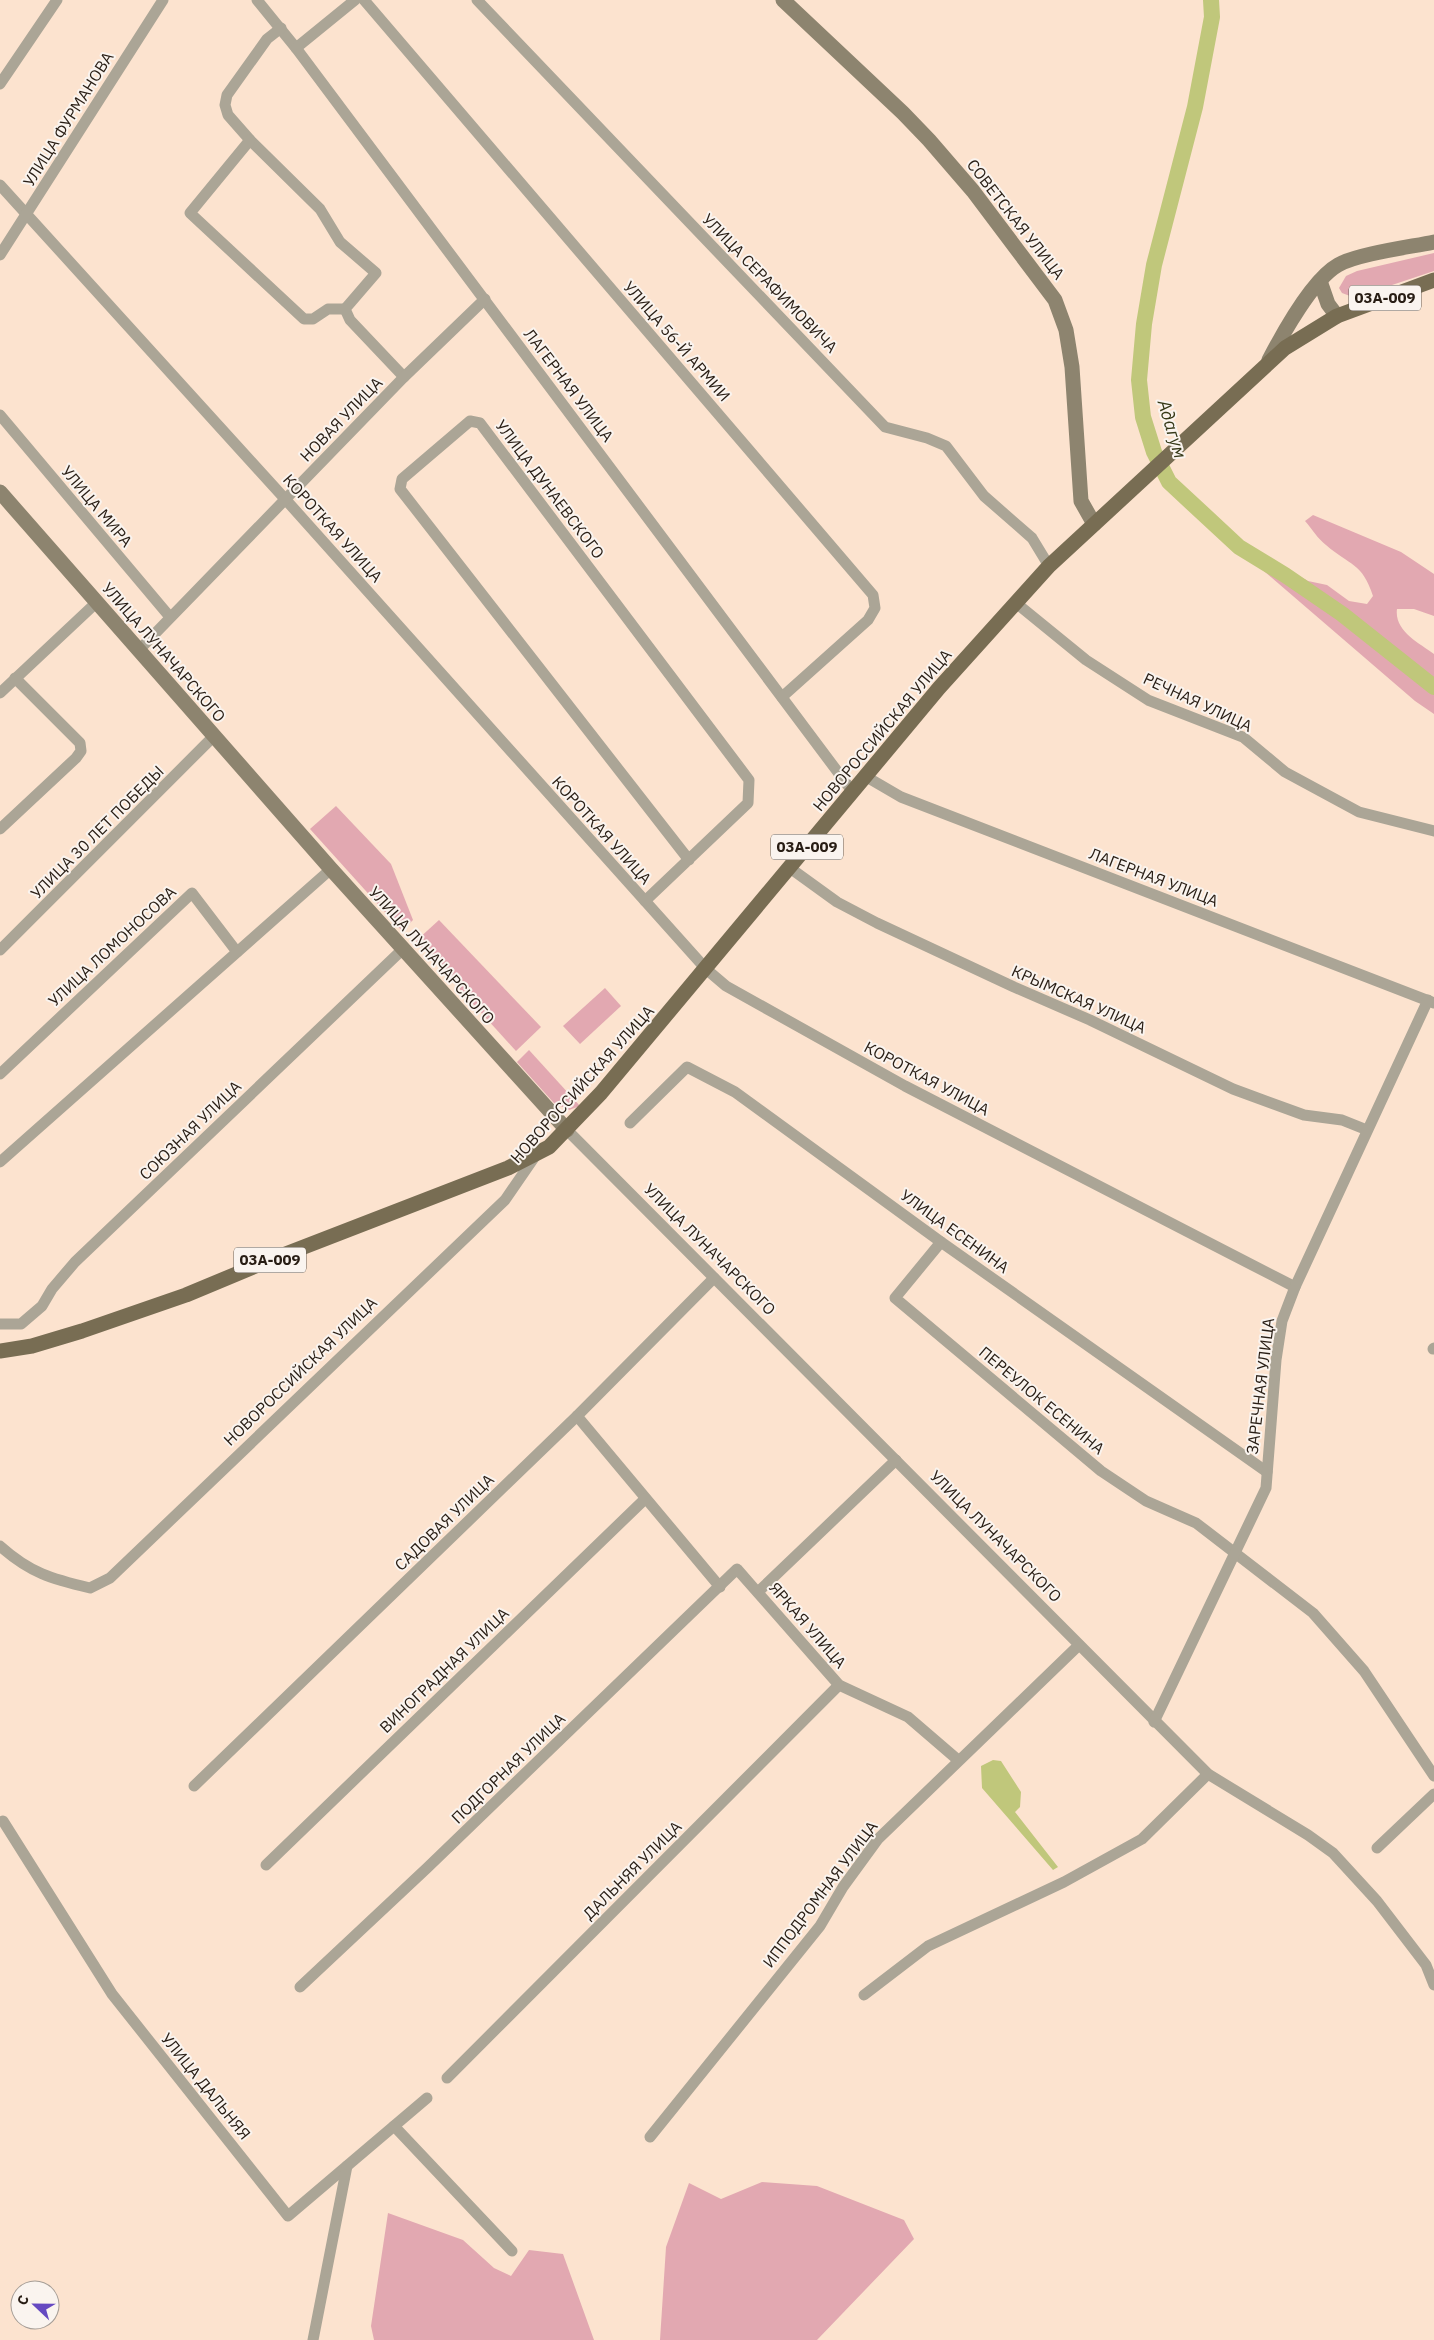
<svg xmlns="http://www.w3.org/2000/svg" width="1434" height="2340" viewBox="0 0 1434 2340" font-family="'IBM Plex Sans',sans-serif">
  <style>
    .green { fill: #e2a8b1 }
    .water { fill: #c0c77b }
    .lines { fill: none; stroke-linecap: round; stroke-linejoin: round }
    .river { stroke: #c0c77b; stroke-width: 16 }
    .street { stroke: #aba596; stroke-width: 11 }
    .secondary { stroke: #8d846f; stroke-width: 15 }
    .primary { stroke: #786d53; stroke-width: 15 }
    .labels { text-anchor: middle; stroke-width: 4; stroke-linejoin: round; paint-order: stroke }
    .shield { fill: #faf4ef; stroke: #675e56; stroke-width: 1 }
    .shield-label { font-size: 15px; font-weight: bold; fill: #281d14 }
    .street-label { font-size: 16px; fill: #281d14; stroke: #faf4ef }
    .water-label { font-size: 18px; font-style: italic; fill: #363918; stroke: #faf4ef }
  </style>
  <rect width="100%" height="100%" fill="#fce3cf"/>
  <!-- green -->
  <g class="green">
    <polygon points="1434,253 1434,271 1362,295 1350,296 1342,293 1339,288 1346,276 1357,271"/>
    <path d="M1313 515 1401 552 1434 574V616L1414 609H1397C1394 631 1419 643 1434 654V714L1415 701 1250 559 1292 572 1308 581 1327 585 1349 601 1367 604 1373 596C1362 562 1350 566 1326 545 1318 539 1312 529 1305 521Z"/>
    <polygon points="336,806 391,864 413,920 402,931 310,829"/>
    <polygon points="439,920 541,1027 516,1051 416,941"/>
    <polygon points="605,988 621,1006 580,1044 563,1026"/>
    <polygon points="529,1050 580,1106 569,1110 554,1103 517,1062"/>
    <polygon points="762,2182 817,2186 904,2220 914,2239 817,2340 660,2340 666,2247 689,2183 721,2199"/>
    <polygon points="388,2213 463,2240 494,2268 511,2276 529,2250 563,2254 594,2340 374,2340 371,2326"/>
  </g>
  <!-- water -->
  <polygon class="water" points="993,1760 1001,1761 1021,1792 1020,1807 1015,1812 1058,1867 1053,1870 982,1788 981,1766"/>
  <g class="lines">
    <!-- river -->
    <polyline class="river" points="1211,0 1212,17 1195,107 1154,265 1144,324 1139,380 1143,417 1154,452 1169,482 1239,547 1285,575 1342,614 1434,687"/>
    <!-- street -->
    <g class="street">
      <polyline points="257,0 296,48 852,791"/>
      <polyline points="364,0 873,595 875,608 868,620 782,697"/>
      <polyline points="477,0 885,427 927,438 946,446 984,496 1032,538 1049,566"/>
      <polyline points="281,28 267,39 227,95 225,105 228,115 250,140 320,209 340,242 376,273 345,309 350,320 404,377"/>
      <polyline points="296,48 355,0"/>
      <polyline points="0,84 57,0"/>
      <polyline points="250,140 190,213 304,319 313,319 328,309 345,309"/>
      <polyline points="0,185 286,500 706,969 726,986 905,1086 1295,1287"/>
      <polyline points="0,255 163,0"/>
      <polyline points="0,415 170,617"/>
      <polyline points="1016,603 1086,660 1148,700 1243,737 1285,772 1359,812 1434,831"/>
      <polyline points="140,649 404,377 485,299"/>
      <polyline points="0,693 97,602"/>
      <polyline points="865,776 901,797 1434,1003"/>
      <polyline points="0,829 76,758 81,751 80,743 15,678"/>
      <polyline points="790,868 837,902 877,923 1014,987 1090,1020 1233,1089 1304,1115 1342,1120 1367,1130"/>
      <polyline points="645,901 748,803 749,780 480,423 470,421 402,479 400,489 689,860"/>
      <polyline points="0,950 215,735"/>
      <polyline points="0,1074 192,893 237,952"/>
      <polyline points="630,1123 687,1067 735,1092 941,1242 1267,1472"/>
      <polyline points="567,1130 1208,1774 1308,1835 1333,1853 1377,1901 1426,1965 1434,1985"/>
      <polyline points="0,1162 331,869"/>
      <polyline points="941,1242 895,1298 1101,1471 1146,1501 1196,1523 1313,1613 1364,1671 1434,1776"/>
      <polyline points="0,1324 21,1324 42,1306 52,1289 75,1262 403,949"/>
      <polyline points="1433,1349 1434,1348"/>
      <polyline points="577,1416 720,1587"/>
      <path d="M0 1546C30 1573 52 1579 90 1588L110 1578 505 1200 536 1155"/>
      <polyline points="758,1592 896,1460"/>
      <polyline points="1154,1722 1266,1488 1276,1360 1282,1321 1295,1287 1428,1000"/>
      <polyline points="194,1786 577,1416 714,1278"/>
      <polyline points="3,1821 112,1994 288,2216 427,2098"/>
      <polyline points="1377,1848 1434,1794"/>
      <polyline points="266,1865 645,1499"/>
      <polyline points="300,1987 427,1868 737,1569 839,1685 908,1717 958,1760"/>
      <polyline points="864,1995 928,1946 1064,1882 1142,1839 1208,1774"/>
      <polyline points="447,2078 839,1685"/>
      <polyline points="394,2126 512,2251"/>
      <polyline points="650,2137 820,1926 843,1887 878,1839 1079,1645"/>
      <polyline points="313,2340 347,2166"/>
    </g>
    <!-- secondary -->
    <g class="secondary">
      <polyline points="783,0 903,113 929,140 973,191 1055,300 1066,330 1072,367 1081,501 1094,524"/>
      <polyline points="1320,281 1328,304 1337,316"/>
      <path d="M1269 360C1282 335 1313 279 1338 265 1357 254 1410 247 1434 242"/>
      <polyline points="0,492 331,869 567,1130"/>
    </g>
    <!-- primary -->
    <polyline class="primary" points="0,1351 32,1346 82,1331 186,1295 265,1262 508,1168 549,1147 601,1093 939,688 1049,566 1285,348 1337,316 1434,280"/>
  </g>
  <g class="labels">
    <!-- shield labels -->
    <g class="shield">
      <rect x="1349" y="285.5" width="72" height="25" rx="4"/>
      <rect x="771" y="834.5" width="72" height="25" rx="4"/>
      <rect x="234" y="1247.5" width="72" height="25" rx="4"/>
    </g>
    <g class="shield-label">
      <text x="1385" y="303">03А-009</text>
      <text x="807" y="852">03А-009</text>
      <text x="270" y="1265">03А-009</text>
    </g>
    <!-- street labels -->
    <g class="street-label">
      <text transform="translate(68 119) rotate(-58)" y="6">УЛИЦА ФУРМАНОВА</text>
      <text transform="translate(1016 219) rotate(52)" y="6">СОВЕТСКАЯ УЛИЦА</text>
      <text transform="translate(770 283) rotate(46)" y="6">УЛИЦА СЕРАФИМОВИЧА</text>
      <text transform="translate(677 341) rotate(49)" y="6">УЛИЦА 56-Й АРМИИ</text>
      <text transform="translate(569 385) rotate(53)" y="6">ЛАГЕРНАЯ УЛИЦА</text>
      <text transform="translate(341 419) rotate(-46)" y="6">НОВАЯ УЛИЦА</text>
      <text transform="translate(550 489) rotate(53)" y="6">УЛИЦА ДУНАЕВСКОГО</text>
      <text transform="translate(97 506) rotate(50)" y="6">УЛИЦА МИРА</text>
      <text transform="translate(333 528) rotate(48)" y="6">КОРОТКАЯ УЛИЦА</text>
      <text transform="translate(164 652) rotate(49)" y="6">УЛИЦА ЛУНАЧАРСКОГО</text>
      <text transform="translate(1198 702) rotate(25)" y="6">РЕЧНАЯ УЛИЦА</text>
      <text transform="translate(882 730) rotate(-50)" y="6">НОВОРОССИЙСКАЯ УЛИЦА</text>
      <text transform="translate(602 830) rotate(48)" y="6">КОРОТКАЯ УЛИЦА</text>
      <text transform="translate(97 832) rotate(-45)" y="6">УЛИЦА 30 ЛЕТ ПОБЕДЫ</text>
      <text transform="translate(1154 877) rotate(21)" y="6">ЛАГЕРНАЯ УЛИЦА</text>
      <text transform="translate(112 946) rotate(-43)" y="6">УЛИЦА ЛОМОНОСОВА</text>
      <text transform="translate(432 955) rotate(48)" y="6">УЛИЦА ЛУНАЧАРСКОГО</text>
      <text transform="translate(1079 999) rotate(24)" y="6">КРЫМСКАЯ УЛИЦА</text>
      <text transform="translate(927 1078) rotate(28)" y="6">КОРОТКАЯ УЛИЦА</text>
      <text transform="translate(582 1084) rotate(-48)" y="6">НОВОРОССИЙСКАЯ УЛИЦА</text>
      <text transform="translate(190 1130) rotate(-44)" y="6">СОЮЗНАЯ УЛИЦА</text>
      <text transform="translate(955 1231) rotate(36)" y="6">УЛИЦА ЕСЕНИНА</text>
      <text transform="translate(710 1249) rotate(45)" y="6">УЛИЦА ЛУНАЧАРСКОГО</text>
      <text transform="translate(300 1371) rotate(-44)" y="6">НОВОРОССИЙСКАЯ УЛИЦА</text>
      <text transform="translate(1260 1386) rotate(-83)" y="6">ЗАРЕЧНАЯ УЛИЦА</text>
      <text transform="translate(1042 1400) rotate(40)" y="6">ПЕРЕУЛОК ЕСЕНИНА</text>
      <text transform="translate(444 1522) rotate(-44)" y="6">САДОВАЯ УЛИЦА</text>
      <text transform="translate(996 1536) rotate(45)" y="6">УЛИЦА ЛУНАЧАРСКОГО</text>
      <text transform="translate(808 1625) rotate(49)" y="6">ЯРКАЯ УЛИЦА</text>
      <text transform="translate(444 1670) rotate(-44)" y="6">ВИНОГРАДНАЯ УЛИЦА</text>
      <text transform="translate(508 1768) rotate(-44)" y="6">ПОДГОРНАЯ УЛИЦА</text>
      <text transform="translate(632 1870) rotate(-45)" y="6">ДАЛЬНЯЯ УЛИЦА</text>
      <text transform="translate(820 1894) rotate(-53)" y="6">ИППОДРОМНАЯ УЛИЦА</text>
      <text transform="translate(206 2086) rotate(51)" y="6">УЛИЦА ДАЛЬНЯЯ</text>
    </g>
    <!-- water labels -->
    <g class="water-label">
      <text transform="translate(1172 429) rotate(73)" y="6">Адагум</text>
    </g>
  </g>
  <!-- north arrow -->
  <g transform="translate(35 2305) rotate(292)"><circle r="24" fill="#faf4ef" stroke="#a69e97"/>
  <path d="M0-4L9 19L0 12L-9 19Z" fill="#6649c1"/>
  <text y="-8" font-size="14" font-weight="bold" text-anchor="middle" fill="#281d14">С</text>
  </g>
</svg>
